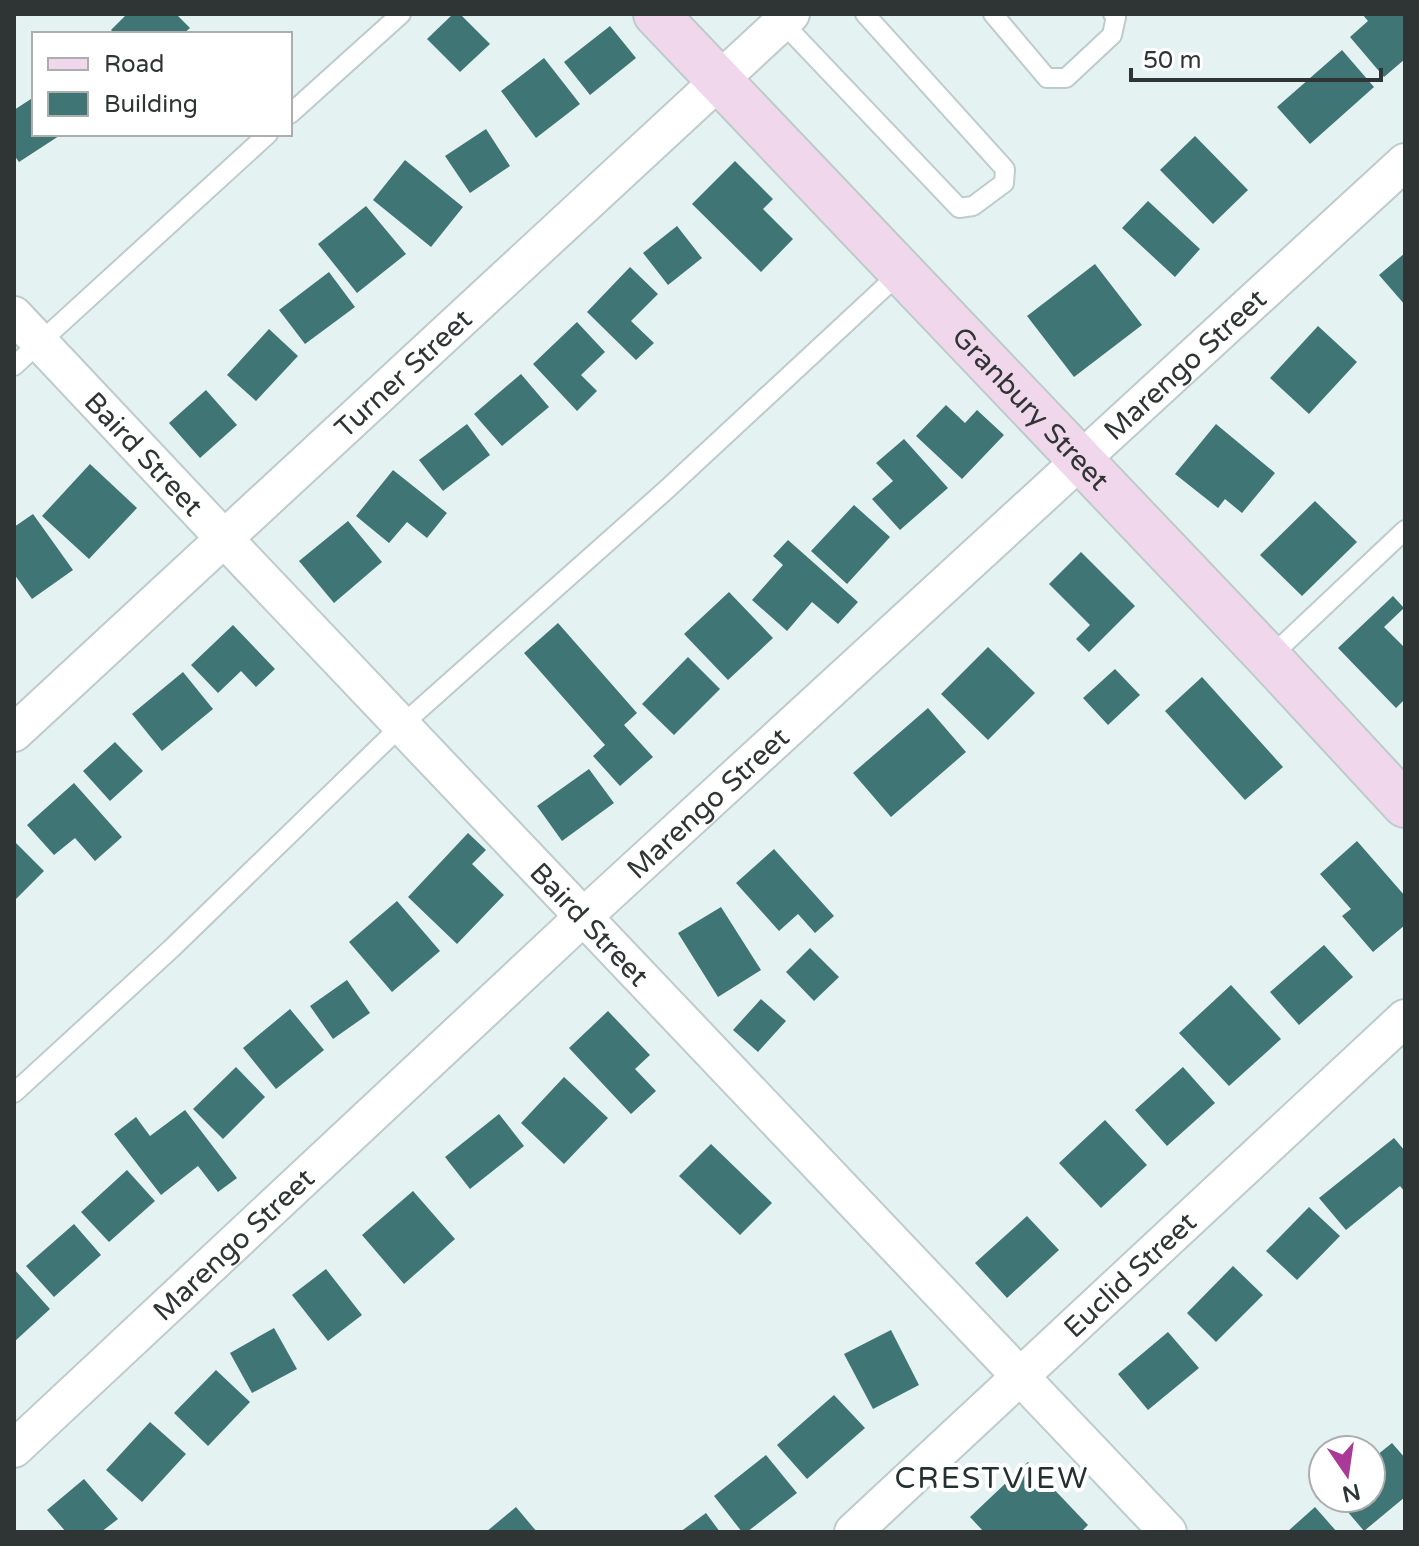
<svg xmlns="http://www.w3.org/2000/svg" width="1419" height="1546" viewBox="0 0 1419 1546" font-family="'Varela Round',sans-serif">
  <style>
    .building { fill: #407575 }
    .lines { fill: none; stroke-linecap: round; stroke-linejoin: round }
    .lane-casing { stroke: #becbcb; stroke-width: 22 }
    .street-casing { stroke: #becbcb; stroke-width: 40 }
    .secondary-casing { stroke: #becbcb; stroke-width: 48 }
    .lane { stroke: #fff; stroke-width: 18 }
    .street { stroke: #fff; stroke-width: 36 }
    .secondary { stroke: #f1d7ec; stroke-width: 44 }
    .labels { text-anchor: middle; stroke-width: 8; stroke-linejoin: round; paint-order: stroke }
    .street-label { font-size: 28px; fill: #2f3434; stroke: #fff }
    .neighbourhood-label { font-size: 30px; letter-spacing: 2px; fill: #253030; stroke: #fff }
  </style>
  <rect width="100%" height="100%" fill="#e5f2f2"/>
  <!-- building -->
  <g class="building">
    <polygon points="127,14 176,14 190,28 183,34 115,34 111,30"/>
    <polygon points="453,14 460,14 490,44 460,72 427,39"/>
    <polygon points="1362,14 1405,14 1405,59 1384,77 1350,37 1368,21"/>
    <polygon points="610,26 636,58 590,95 564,62"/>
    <polygon points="1342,50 1374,87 1310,144 1277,107"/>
    <polygon points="544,58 580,104 536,138 501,91"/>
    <polygon points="34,97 34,134 62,134 19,162 14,155 14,110"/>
    <polygon points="486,129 510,166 470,193 445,156"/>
    <polygon points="1195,136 1248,190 1213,224 1160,170"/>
    <polygon points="405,160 463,207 431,247 373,200"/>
    <polygon points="735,161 773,199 763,209 793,239 761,272 692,204"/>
    <polygon points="1148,201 1200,249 1175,277 1122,228"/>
    <polygon points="366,206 406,254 357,293 318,244"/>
    <polygon points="677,226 702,258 668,285 643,253"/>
    <polygon points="1405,253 1405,305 1379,275"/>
    <polygon points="1095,264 1142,325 1074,377 1027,316"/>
    <polygon points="630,267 658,294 631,321 654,343 636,360 587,312"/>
    <polygon points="329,272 355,307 305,344 279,310"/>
    <polygon points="577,322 605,352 581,375 597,391 577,411 533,364"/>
    <polygon points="1318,326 1357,362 1309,414 1270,378"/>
    <polygon points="269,329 298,356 256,401 227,375"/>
    <polygon points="521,374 549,407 502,446 474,414"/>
    <polygon points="206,390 237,425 200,458 169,423"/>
    <polygon points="946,405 965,423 977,410 1004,435 962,479 916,436"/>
    <polygon points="467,424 490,455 443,491 419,460"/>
    <polygon points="1216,424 1275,473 1242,513 1225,499 1218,508 1175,474"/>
    <polygon points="904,439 948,488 900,530 872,499 893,481 876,463"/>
    <polygon points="90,464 137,508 89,559 42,516"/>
    <polygon points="393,470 447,513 427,538 407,522 389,543 356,516"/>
    <polygon points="1315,501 1357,542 1302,596 1260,555"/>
    <polygon points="854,505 890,537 847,584 811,551"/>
    <polygon points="33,514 73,570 32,599 14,574 14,527"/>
    <polygon points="348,521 382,562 334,603 299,561"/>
    <polygon points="788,540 858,602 838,624 812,602 787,631 752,600 783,565 773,556"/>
    <polygon points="1081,552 1135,606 1089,652 1076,639 1090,625 1049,584"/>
    <polygon points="729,592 773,638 728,680 684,634"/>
    <polygon points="1393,596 1404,608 1384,627 1405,648 1405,699 1396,708 1338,648"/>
    <polygon points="558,623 637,713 624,725 653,757 620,786 593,756 605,745 524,653"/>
    <polygon points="233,625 275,669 256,687 241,671 218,693 191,665"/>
    <polygon points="988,647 1035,693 988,740 941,694"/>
    <polygon points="688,657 720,689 674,735 642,704"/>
    <polygon points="1115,669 1140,695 1108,725 1083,698"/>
    <polygon points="183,672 213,709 162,751 132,714"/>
    <polygon points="1202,677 1283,767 1245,800 1165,711"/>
    <polygon points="928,708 966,752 891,817 853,773"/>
    <polygon points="115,742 143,771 110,801 83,771"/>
    <polygon points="589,769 614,803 562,841 537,806"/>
    <polygon points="74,783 122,837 95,861 75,838 54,855 27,825"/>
    <polygon points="468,833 486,850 472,864 504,895 457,944 408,897"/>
    <polygon points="14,841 44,871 14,901"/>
    <polygon points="1357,841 1405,896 1405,925 1373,952 1342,916 1351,909 1320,874"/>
    <polygon points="774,849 834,916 815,933 798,914 779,931 736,883"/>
    <polygon points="397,901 440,951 392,992 349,942"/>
    <polygon points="721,907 761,970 718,997 678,933"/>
    <polygon points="1324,945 1353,977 1299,1025 1270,992"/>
    <polygon points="810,948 839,977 814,1001 786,972"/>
    <polygon points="347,980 370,1013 333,1039 310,1006"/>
    <polygon points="1231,985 1281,1039 1229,1086 1179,1033"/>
    <polygon points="761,999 786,1021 758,1052 733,1030"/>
    <polygon points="290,1009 324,1050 276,1089 243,1048"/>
    <polygon points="608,1011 650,1055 635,1069 656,1091 631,1114 569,1048"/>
    <polygon points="236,1067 265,1097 223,1139 193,1109"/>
    <polygon points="1183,1067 1215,1103 1167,1146 1135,1110"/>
    <polygon points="564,1077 608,1118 564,1164 521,1123"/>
    <polygon points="185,1110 237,1178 218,1192 198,1166 161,1195 114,1134 136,1117 150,1136"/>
    <polygon points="499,1114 524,1146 470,1189 445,1157"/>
    <polygon points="1105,1120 1147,1165 1101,1208 1059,1163"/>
    <polygon points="1394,1138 1405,1151 1405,1192 1400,1186 1346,1230 1319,1198"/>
    <polygon points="711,1144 772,1203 740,1235 679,1176"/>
    <polygon points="127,1170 155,1201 109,1242 81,1212"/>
    <polygon points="413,1191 455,1239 404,1284 362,1235"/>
    <polygon points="1309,1207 1340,1236 1297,1280 1266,1251"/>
    <polygon points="1027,1216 1059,1250 1007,1298 975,1263"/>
    <polygon points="74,1224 101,1255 54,1297 26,1266"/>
    <polygon points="1233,1266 1263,1295 1216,1342 1187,1313"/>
    <polygon points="14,1269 50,1309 14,1342"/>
    <polygon points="326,1269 362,1315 328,1341 292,1295"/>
    <polygon points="274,1328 297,1369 252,1393 230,1353"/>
    <polygon points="891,1330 919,1385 873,1409 844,1354"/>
    <polygon points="1168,1332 1199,1368 1148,1410 1118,1374"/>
    <polygon points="216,1370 250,1402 208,1446 174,1413"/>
    <polygon points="834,1395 865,1428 807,1479 777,1445"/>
    <polygon points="150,1422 186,1454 142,1502 106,1470"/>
    <polygon points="1392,1443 1405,1458 1405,1497 1364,1531 1336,1498 1371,1498 1371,1460"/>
    <polygon points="766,1455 797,1493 747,1532 742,1532 714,1496"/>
    <polygon points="1028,1462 1088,1525 1081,1532 984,1532 970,1517"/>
    <polygon points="84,1479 118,1519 101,1532 66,1532 47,1510"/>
    <polygon points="516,1507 537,1532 486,1532"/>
    <polygon points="1315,1507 1337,1532 1287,1532"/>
    <polygon points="706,1513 720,1532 680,1532"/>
  </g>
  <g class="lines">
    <!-- lane casing -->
    <g class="lane-casing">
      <g id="lane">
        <polyline points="993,14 1047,78 1066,78 1112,35 1116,17 1113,14"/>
        <polyline points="782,22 959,208 973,206 1004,183 1005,169 865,14"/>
        <polyline points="290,114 401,14"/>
        <polyline points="14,366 268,134"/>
        <polyline points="1269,658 1405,530"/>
        <polyline points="14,1093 171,949 403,724 666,490 902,271"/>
      </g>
    </g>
    <!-- street casing -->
    <g class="street-casing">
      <g id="street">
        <path id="s1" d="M14 315C396 723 783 1126 1168 1532"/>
        <path id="s2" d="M14 733 791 14"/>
        <path id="s3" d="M14 1449 582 918 1405 162"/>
        <path id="s4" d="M853 1532 1405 1018"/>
      </g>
    </g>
    <!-- secondary casing -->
    <g class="secondary-casing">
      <g id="secondary">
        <path id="s5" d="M656 14 1269 658 1405 805"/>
      </g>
    </g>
    <!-- lane -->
    <use href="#lane" class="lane"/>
    <!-- street -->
    <use href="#street" class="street"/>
    <!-- secondary -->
    <use href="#secondary" class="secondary"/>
  </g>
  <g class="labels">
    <!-- street labels -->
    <g class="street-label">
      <text dy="10" stroke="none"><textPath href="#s3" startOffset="1596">Marengo Street</textPath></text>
      <text dy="10" stroke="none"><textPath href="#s2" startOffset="530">Turner Street</textPath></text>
      <text dy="10" stroke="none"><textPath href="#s5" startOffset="544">Granbury Street</textPath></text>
      <text dy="10" stroke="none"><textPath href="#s1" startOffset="190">Baird Street</textPath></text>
      <text dy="10" stroke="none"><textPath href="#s3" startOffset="948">Marengo Street</textPath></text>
      <text dy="10" stroke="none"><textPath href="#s1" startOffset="838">Baird Street</textPath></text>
      <text dy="10" stroke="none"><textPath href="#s3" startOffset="300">Marengo Street</textPath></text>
      <text dy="10" stroke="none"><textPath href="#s4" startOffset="378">Euclid Street</textPath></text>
    </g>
    <!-- neighbourhood labels -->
    <g class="neighbourhood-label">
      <text x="992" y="1488">CRESTVIEW</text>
    </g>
  </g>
  <!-- border -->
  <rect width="1419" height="1546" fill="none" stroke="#2f3434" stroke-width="32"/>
  <!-- legend -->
  <rect x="32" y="32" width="260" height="104" fill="#ffffff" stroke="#acaeae" stroke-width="2"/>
  <rect x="48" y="58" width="40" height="12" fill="#f1d7ec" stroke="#acaeae" stroke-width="2"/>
  <text x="104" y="72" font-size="24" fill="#2f3434">Road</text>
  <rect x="48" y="92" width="40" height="24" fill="#407575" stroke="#acaeae" stroke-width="2"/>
  <text x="104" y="112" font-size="24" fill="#2f3434">Building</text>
  <!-- north arrow -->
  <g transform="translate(1347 1474) rotate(167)"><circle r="38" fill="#ffffff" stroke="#acaeae" stroke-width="2"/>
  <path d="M0-6L14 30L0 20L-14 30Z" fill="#a93a98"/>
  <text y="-12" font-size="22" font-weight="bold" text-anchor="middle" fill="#2f3434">N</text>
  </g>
  <!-- scale -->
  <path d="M1131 68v12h250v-12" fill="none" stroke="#2f3434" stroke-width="4"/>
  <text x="1143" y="68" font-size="24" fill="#2f3434" stroke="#ffffff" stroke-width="6" paint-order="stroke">50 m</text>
</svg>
